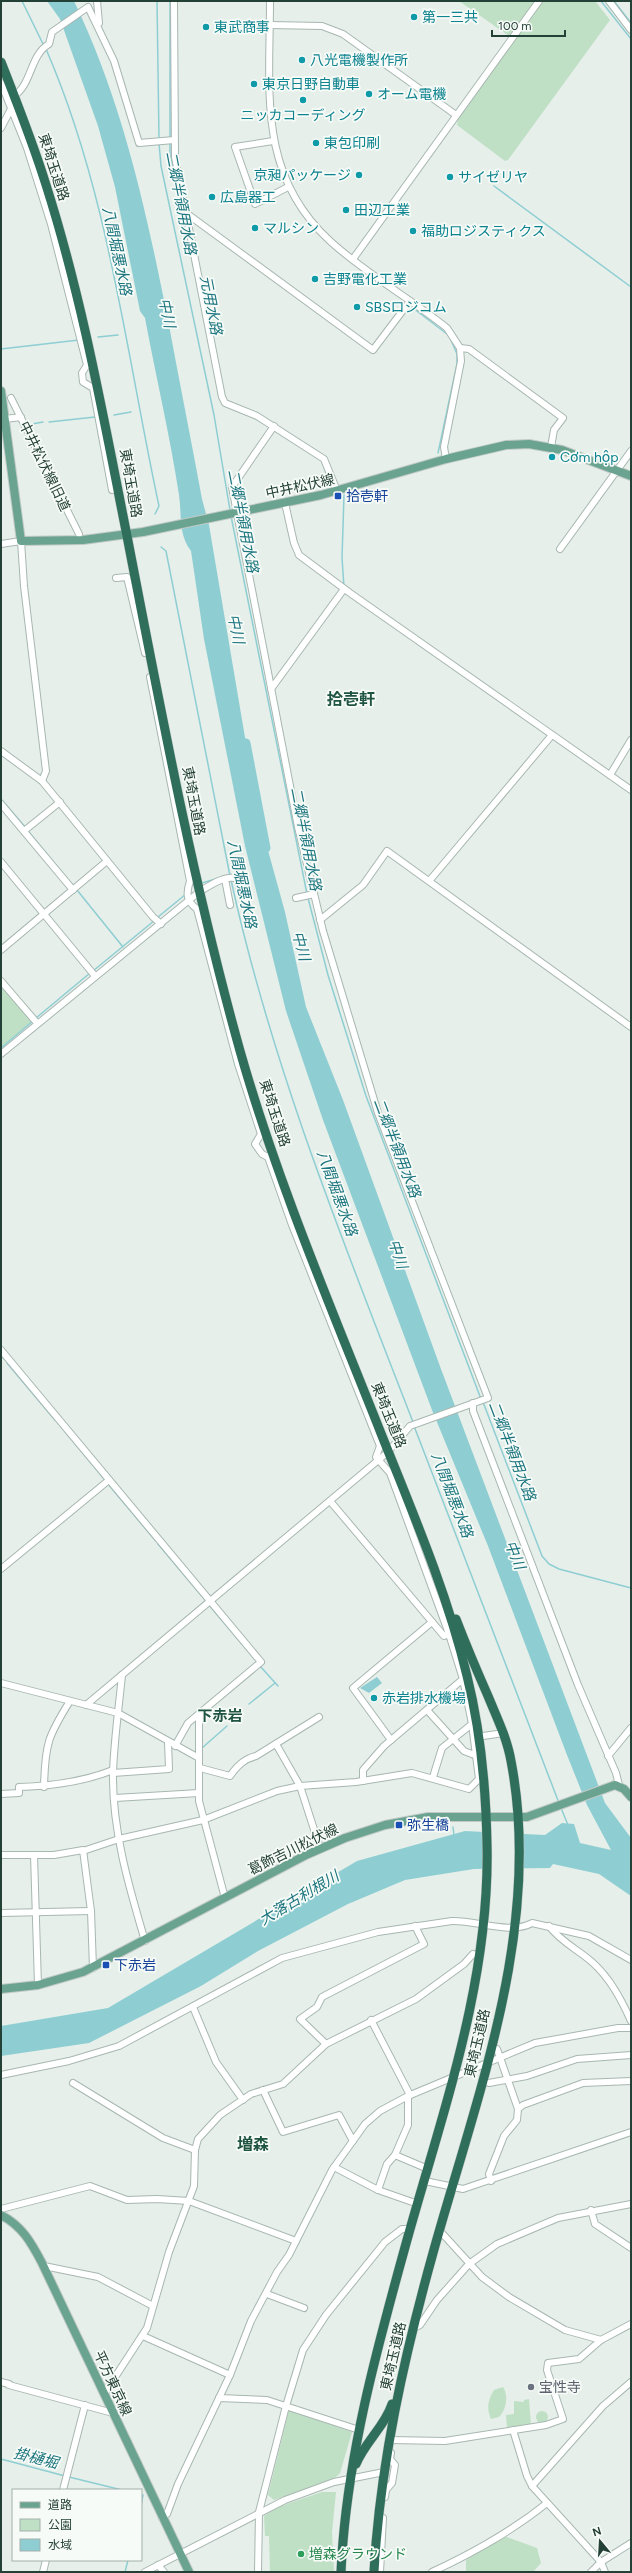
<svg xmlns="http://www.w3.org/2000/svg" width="632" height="2573" font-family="Figtree,'Noto Sans JP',sans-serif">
<rect width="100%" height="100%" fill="#e6efea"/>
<g fill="#bfe0c5">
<path d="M459 1H535L509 36Z"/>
<path d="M542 1H595L610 20 508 160 505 161 457 125 458 119Z"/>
<path d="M1 984 32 1022 1 1048Z"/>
<path d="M503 2387C509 2396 506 2410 499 2417L491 2419C486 2408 488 2400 494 2390Z"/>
<path d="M529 2399 531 2425 507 2427 506 2415 514 2414V2401L524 2402V2400Z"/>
<path d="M289 2410 352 2432 340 2473 334 2479 274 2500 268 2495Z"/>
<circle cx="542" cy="2417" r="6"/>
<path d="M322 2492H336L332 2532 334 2572H270L269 2536H265L264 2516 278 2507Z"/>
<path d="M504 2536 537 2548 541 2563 533 2572H466V2560Z"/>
</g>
<g fill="#8eced3">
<path d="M47 1H74C123 103 146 210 168 320 179 380 191 439 202 499L209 525 258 814 285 912 306 1007 343 1100 441 1369 605 1803 631 1838V1896L599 1874 553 1864 550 1868 474 1869 405 1880 348 1904 258 1951 201 1986 89 2043 1 2056V2026L108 2008 357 1861 465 1831 545 1835 562 1823 574 1824 580 1843 611 1850 587 1805 567 1755 488 1546 432 1410 323 1120 286 1011 245 846 204 639 191 551C178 534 182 515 179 495 170 436 156 377 145 318L140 311 115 187 98 126 60 19Z"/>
<path d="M377 1677 382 1683 369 1693 360 1688Z"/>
</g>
<path fill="#e6efea" d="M483 1830 522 1832V1871H483Z"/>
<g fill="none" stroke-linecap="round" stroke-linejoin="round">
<g stroke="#8eced3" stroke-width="1.5">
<path d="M22 1 44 46"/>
<path d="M157 1 159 139"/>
<path d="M601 1 631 39"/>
<path d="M614 1 631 23"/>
<path d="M46 49C109 194 126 353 159 506L155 514"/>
<path d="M170 139V1"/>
<path d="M159 143 161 166 214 415 230 510"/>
<path d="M170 143V155L194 269"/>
<path d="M494 186 631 287"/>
<path d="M409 305 447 334"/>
<path d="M98 337 118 335"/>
<path d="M1 349 79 340"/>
<path d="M114 415 131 412"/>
<path d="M254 418 265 424"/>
<path d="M49 422 95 417"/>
<path d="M32 424 43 422"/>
<path d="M438 453 457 364V354L451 340"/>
<path d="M322 461 329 482"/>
<path d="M344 495 342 558 344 587"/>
<path d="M231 516 307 894"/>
<path d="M161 547 166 551 230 876"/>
<path d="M1 799 26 828"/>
<path d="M28 831 74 887"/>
<path d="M231 880C272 1067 344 1244 413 1422"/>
<path d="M202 883 219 878"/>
<path d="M77 890 123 947"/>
<path d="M308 898 328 975 366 1096 481 1399"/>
<path d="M158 917 186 894"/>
<path d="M93 971 155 920"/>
<path d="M36 1018 90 973"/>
<path d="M1 1048 33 1021"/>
<path d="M1 1355 4 1359"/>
<path d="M7 1363 55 1420"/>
<path d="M483 1402 542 1556 549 1564 559 1569 631 1588"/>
<path d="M58 1423 105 1480"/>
<path d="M414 1426 559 1803"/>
<path d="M108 1484 155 1540"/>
<path d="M158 1544 206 1601"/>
<path d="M209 1605 258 1663"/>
<path d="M260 1666 278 1686"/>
<path d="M249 1704 275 1683"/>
<path d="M202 1748 227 1726"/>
<path d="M561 1808 568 1825"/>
<path d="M453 1827 454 1835"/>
<path d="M1 2459 65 2476"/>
<path d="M69 2477 122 2490"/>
<path d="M141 2495H143L141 2506"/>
<path d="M125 2572 128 2560"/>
</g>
<path stroke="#8eced3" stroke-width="9" d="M246 743 266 848"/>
<defs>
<g id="minor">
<path d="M97 1 99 23"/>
<path d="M174 1 175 157 222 397 225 403 257 416 324 459 337 491"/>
<path d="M270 1C270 91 257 174 330 241 366 274 410 298 447 328L460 348 461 361 444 447 446 459"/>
<path d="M609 1 631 30"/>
<path d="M270 25 322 26 343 34 456 115"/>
<path d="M1 83 27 148 51 224 87 365 82 373 83 382 93 388 112 490"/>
<path d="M14 96C32 84 30 55 49 44L52 32 88 7 114 61 139 143 174 140"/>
<path d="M1 128 12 107"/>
<path d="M273 141 235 147 255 204 288 187"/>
<path d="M186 213 373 350 410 301"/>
<path d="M353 259 539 1"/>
<path d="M460 348 469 349 563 418 554 430 551 447"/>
<path d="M11 398 79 534"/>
<path d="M5 419 21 417"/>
<path d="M285 503 294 543 299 555 350 593 631 790"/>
<path d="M1 544 21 541 24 586 46 771 42 781"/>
<path d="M560 549 631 451"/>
<path d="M116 578 127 577 145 653"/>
<path d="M271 689 344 589"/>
<path d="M1 751 42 781 153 917 161 924"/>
<path d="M610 775 631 740"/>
<path d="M1 804 73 890"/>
<path d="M24 831 60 802"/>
<path d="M1 862 95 976"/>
<path d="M225 879 230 905"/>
<path d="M430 880 552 735"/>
<path d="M296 898 314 894"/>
<path d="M320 920 363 885 387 851 631 1027"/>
<path d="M1 950 107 861"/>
<path d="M1 981 37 1023"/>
<path d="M1 1054 199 892C209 886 226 874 237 879L243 900 247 902"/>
<path d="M1 1350 261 1662 188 1723 175 1746"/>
<path d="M473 1403V1411L578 1685 616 1773 619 1785"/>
<path d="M330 1501 444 1636 449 1634"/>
<path d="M1 1569 109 1480"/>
<path d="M122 1675C119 1707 114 1740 113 1773 112 1830 129 1887 145 1941"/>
<path d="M1 1683 118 1713 199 1758"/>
<path d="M86 1705 388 1452 410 1426 488 1398 378 1113 323 931 298 827 232 487 274 426"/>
<path d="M427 1710 464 1751 477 1756"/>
<path d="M199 1714V1801L225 1898"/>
<path d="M476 1737 504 1733"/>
<path d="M391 1740 353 1688 432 1622"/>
<path d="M276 1744 300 1786 320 1848"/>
<path d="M608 1756 631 1728"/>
<path d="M200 1768 230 1776C237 1766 244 1759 256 1756L319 1717"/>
<path d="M113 1773 169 1769 168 1742"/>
<path d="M433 1777 442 1748 472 1724"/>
<path d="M363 1781V1770L384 1746 463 1679"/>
<path d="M44 1787C45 1744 48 1736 70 1701"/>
<path d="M1 1794 19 1793V1787C52 1786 83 1782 113 1770"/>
<path d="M115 1798 199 1793"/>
<path d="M83 1851 119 1839 203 1820 277 1791 300 1786 356 1782 412 1773 469 1789 479 1779 472 1724 463 1679 449 1634 390 1473 376 1457 380 1446 292 1225 268 1157 262 1154 255 1144 261 1134 238 1064 197 909C186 901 186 893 190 881L150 677"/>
<path d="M1 1855H54L83 1850 91 1911 93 1968"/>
<path d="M34 1855 38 1985"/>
<path d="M1 1913 91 1911"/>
<path d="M549 1926C561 1942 577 1949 592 1962 610 1978 621 1999 631 2021"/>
<path d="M193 2007 216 2062 243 2100"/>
<path d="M371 2020 410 2095"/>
<path d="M326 2044 300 2019 317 2007 322 1997 424 1944 415 1926"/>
<path d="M497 2049 518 2109"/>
<path d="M1 2075 69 2061 119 2046 282 1958 378 1932 452 1921C475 1920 511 1935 532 1923L589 1936 631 1960"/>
<path d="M73 2083 163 2138 195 2150"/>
<path d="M489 2083 527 2076 577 2059 631 2055"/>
<path d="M263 2090 283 2132 339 2115 353 2141"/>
<path d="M395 2155 428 2169"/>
<path d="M334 2167 378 2190 418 2204"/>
<path d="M425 2181 463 2189 631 2132"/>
<path d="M491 2181 489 2174 504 2136 517 2120 518 2109 523 2105 583 2083 631 2081"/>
<path d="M378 2190 387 2164 395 2155 408 2125V2096"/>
<path d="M1 2209 90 2186 127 2200 157 2199 189 2201 296 2241"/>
<path d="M591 2210 595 2224 631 2248"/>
<path d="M440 2231 482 2277 509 2297 565 2330 601 2340"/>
<path d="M44 2266 98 2277 153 2306"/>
<path d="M267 2294 304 2308"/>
<path d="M414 2328 420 2325 437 2300 469 2264 497 2244 558 2218 631 2204"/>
<path d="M143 2336 230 2375"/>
<path d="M1 2382 9 2384"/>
<path d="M9 2385 113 2413"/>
<path d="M104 2394 147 2328 169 2252 194 2186 195 2150 198 2139 220 2115 251 2094 283 2084 326 2044 416 1999 464 1964 473 1954"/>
<path d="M219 2398 267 2400 356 2429"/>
<path d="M513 2430 527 2476 532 2486 601 2562 605 2572"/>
<path d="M390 2440 445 2441 546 2425 563 2419 547 2370 548 2363 579 2359 601 2340 631 2324"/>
<path d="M532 2486 603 2406 631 2382"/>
<path d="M63 2490 85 2405"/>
<path d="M385 2497 386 2490 392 2483 395 2465 390 2459 391 2453"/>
<path d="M162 2518 167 2514 178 2484 230 2375 251 2321 277 2272 289 2255 332 2170 365 2124 380 2111 408 2096 535 2043 618 2028H631"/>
<path d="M158 2565 164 2572"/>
<path d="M43 2572 46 2560"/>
<path d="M145 2572 285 2500 334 2482 384 2472"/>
<path d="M258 2572 259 2512 286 2406 303 2350 326 2315 385 2242 402 2229H410"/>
<path d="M380 2572 383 2518"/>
<path d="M432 2572C473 2553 511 2532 547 2503"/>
<path d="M591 2572 601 2562 631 2543"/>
</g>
<g id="major">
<path d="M1 391 21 541 83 540 143 532 321 495 446 459 506 445 529 444 562 450 631 476"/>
<path d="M1 1989 38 1985 83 1972 306 1855 345 1838 385 1825 428 1817H527L615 1785 624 1789 631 1797"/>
<path d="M1 2215C22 2226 31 2242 42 2263L189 2572"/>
</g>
<g id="highway">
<path d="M1 62C17 103 33 143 46 185 83 301 104 421 128 541 161 712 193 883 240 1051 277 1181 330 1305 380 1431 412 1511 447 1592 467 1676 481 1732 486 1788 487 1845 490 1981 443 2111 407 2240 377 2348 346 2459 341 2572"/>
<path d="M356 2464C365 2442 385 2426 392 2404"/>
<path d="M374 2572C380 2464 404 2357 433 2253 477 2095 543 1927 511 1761 507 1738 497 1718 488 1696 477 1671 466 1645 456 1619"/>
</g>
</defs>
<use href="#minor" stroke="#a8b7b1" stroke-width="8"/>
<use href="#major" stroke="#c2cac7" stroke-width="10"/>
<use href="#highway" stroke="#c2cac7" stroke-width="10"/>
<use href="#minor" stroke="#fff" stroke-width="6"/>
<use href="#major" stroke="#6aa491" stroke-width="8"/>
<use href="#highway" stroke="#306e5c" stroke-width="9"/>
</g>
<g fill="#0f9aa8" stroke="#f7fbf8" stroke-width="1.5">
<circle cx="414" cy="17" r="4"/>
<circle cx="206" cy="27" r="4"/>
<circle cx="302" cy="60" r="4"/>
<circle cx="254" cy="84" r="4"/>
<circle cx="369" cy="94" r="4"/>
<circle cx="303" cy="100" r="4"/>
<circle cx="316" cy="143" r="4"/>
<circle cx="359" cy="175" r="4"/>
<circle cx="450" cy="177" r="4"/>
<circle cx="212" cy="197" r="4"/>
<circle cx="346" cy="210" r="4"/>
<circle cx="255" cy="228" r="4"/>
<circle cx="413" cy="231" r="4"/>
<circle cx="315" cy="279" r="4"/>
<circle cx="357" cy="307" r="4"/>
<circle cx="552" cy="457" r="4"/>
<circle cx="374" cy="1698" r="4"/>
</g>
<g fill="#1a4fb4" stroke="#f7fbf8" stroke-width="1.5">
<rect x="334" y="492" width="8" height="8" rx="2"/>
<rect x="395" y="1821" width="8" height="8" rx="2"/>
<rect x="102" y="1961" width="8" height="8" rx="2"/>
</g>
<circle fill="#6b7280" stroke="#f7fbf8" stroke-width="1.5" cx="531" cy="2387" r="4"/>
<circle fill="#2e9e5b" stroke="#f7fbf8" stroke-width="1.5" cx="301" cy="2554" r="4"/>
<g text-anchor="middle" stroke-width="3.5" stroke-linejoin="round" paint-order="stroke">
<g font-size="14" fill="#0d838f" stroke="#f7fbf8" text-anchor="start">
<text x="422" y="22">第一三共</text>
<text x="214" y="32">東武商事</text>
<text x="310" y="65">八光電機製作所</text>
<text x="262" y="89">東京日野自動車</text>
<text x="377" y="99">オーム電機</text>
<text x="303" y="120" text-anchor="middle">ニッカコーディング</text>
<text x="324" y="148">東包印刷</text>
<text x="351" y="180" text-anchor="end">京昶パッケージ</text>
<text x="458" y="182">サイゼリヤ</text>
<text x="220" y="202">広島器工</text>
<text x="354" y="215">田辺工業</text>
<text x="263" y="233">マルシン</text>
<text x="421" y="236">福助ロジスティクス</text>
<text x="323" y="284">吉野電化工業</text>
<text x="365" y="312">SBSロジコム</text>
<text x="560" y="462">Cơm hộp</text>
<text x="382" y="1703">赤岩排水機場</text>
</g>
<g font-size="14" fill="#244137" stroke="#f7fbf8">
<text transform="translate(54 167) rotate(72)" y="5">東埼玉道路</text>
<text transform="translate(45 466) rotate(64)" y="5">中井松伏線旧道</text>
<text transform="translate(131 483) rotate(80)" y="5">東埼玉道路</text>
<text transform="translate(300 486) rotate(-12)" y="5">中井松伏線</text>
<text transform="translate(194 801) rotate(79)" y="5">東埼玉道路</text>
<text transform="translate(275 1113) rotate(72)" y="5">東埼玉道路</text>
<text transform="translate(389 1415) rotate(68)" y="5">東埼玉道路</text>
<text transform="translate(293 1849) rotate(-26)" y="5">葛飾吉川松伏線</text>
<text transform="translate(477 2043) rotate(-77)" y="5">東埼玉道路</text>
<text transform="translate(393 2356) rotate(-77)" y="5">東埼玉道路</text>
<text transform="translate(113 2383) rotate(65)" y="5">平方東京線</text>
</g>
<g font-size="14" fill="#164399" stroke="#f7fbf8" text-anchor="start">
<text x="346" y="501">拾壱軒</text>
<text x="407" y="1830">弥生橋</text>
<text x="114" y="1970">下赤岩</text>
</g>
<g font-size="14" fill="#5b616d" stroke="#f7fbf8" text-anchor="start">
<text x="539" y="2392">宝性寺</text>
</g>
<g font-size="14" fill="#27864d" stroke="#f7fbf8" text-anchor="start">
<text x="309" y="2559">増森グラウンド</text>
</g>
<g font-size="15" font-style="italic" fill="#1d767f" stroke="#f7fbf8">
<text transform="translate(181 203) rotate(79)" y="5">二郷半領用水路</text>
<text transform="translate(117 251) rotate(78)" y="5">八間堀悪水路</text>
<text transform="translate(211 305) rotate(79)" y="5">元用水路</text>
<text transform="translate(167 313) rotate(78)" y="5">中川</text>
<text transform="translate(243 521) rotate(79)" y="5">二郷半領用水路</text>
<text transform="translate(236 629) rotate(78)" y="5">中川</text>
<text transform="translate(306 839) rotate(79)" y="5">二郷半領用水路</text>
<text transform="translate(242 884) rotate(78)" y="5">八間堀悪水路</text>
<text transform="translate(301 946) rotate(75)" y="5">中川</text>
<text transform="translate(397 1148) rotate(69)" y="5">二郷半領用水路</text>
<text transform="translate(337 1193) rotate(70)" y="5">八間堀悪水路</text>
<text transform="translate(398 1254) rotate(72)" y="5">中川</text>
<text transform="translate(512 1451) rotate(69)" y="5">二郷半領用水路</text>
<text transform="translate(452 1495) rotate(69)" y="5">八間堀悪水路</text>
<text transform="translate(515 1555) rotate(68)" y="5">中川</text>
<text transform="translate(299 1898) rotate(-31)" y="5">大落古利根川</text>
<text transform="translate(36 2458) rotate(14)" y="5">掛樋堀</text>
</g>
<g font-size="15" font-weight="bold" fill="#1f5443" stroke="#f7fbf8">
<text x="220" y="1721">下赤岩</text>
</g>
<g font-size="16" font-weight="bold" fill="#1f5443" stroke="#f7fbf8">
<text x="351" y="705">拾壱軒</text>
<text x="253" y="2150">増森</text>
</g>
</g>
<rect width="632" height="2573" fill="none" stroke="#244137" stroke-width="4"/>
<rect x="12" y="2489" width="130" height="72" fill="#f7fbf8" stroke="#a3b1ab"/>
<rect x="20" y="2502" width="20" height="6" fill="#6aa491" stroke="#a3b1ab"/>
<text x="48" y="2509" font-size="12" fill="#244137">道路</text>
<rect x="20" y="2519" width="20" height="12" fill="#bfe0c5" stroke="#a3b1ab"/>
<text x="48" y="2529" font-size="12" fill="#244137">公園</text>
<rect x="20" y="2539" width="20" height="12" fill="#8eced3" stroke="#a3b1ab"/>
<text x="48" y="2549" font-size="12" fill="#244137">水域</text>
<g transform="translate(600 2541) rotate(342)" stroke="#f7fbf8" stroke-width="3" paint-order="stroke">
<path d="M0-3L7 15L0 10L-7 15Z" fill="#244137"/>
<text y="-6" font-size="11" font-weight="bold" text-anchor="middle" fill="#244137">N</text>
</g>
<path d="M492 30v6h73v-6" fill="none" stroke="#244137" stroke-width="2"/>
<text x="498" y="30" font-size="12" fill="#244137" stroke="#f7fbf8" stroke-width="3" paint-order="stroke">100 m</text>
</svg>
